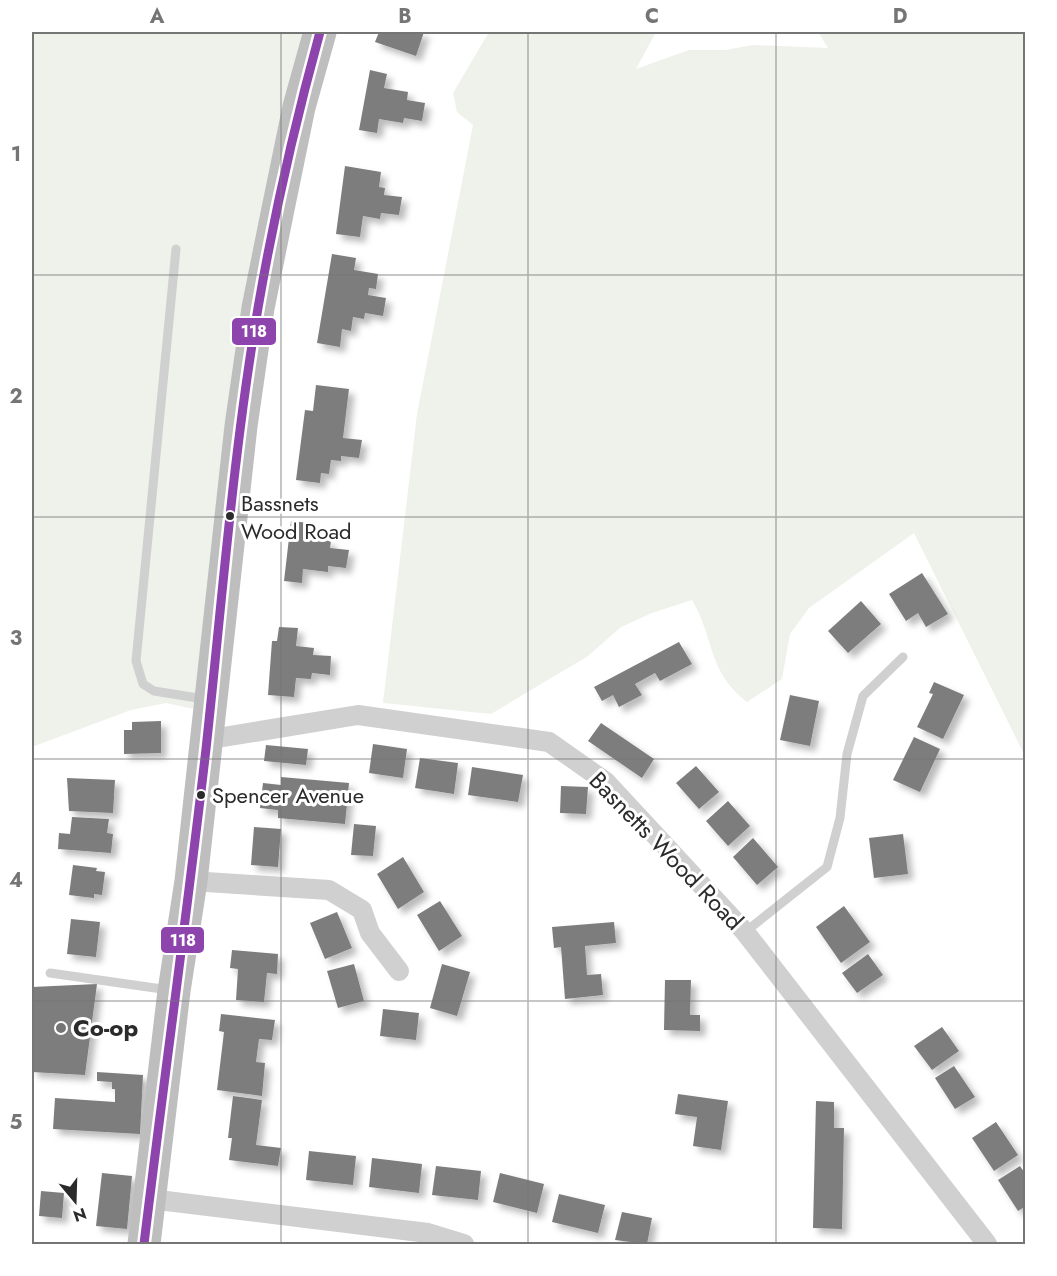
<svg xmlns="http://www.w3.org/2000/svg" width="1057" height="1276" font-family="Jost,sans-serif">
<defs>
<filter id="shadow"><feDropShadow dx="5.5" dy="5.5" stdDeviation="3" flood-color="#0004"/></filter>
</defs>
<rect width="100%" height="100%" fill="#fff"/>
<g fill="#eff2eb">
<path d="M32 32H306L194 709 166 703 131 710 32 747Z"/>
<path d="M489 32H656L636 69 689 50H725L753 45 828 48 818 32H1025V756L914 533 809 608 790 634 782 679 747 702C707 671 715 639 692 600L652 613 621 627 588 656 491 714 383 703 417 414 473 125 457 112 453 93Z"/>
</g>
<g fill="#7d7d7d" filter="url(#shadow)">
<path d="M379 32H424L416 56 375 42Z"/>
<path d="M370 70 387 74 384 88 408 92 407 100 425 103 422 121 404 118 403 123 379 119 377 133 359 130Z"/>
<path d="M345 166 381 172 379 187 385 188 384 195 402 197 399 215 381 213 380 219 363 216 360 237 336 234Z"/>
<path d="M332 254 356 258 354 270 378 274 376 289 369 288 368 295 386 298 383 316 365 313 364 319 353 317 351 331 342 329 340 347 317 343Z"/>
<path d="M316 385 349 389 343 438 362 440 359 458 341 456V461L331 460 329 474 321 473 320 483 296 480 305 410 313 411Z"/>
<path d="M291 521 309 523 307 538 331 541 330 548 349 550 346 568 328 566V572L303 569 302 583 284 581Z"/>
<path d="M922 573 948 614 926 627 918 613 906 621 889 594Z"/>
<path d="M861 601 881 624 848 653 828 631Z"/>
<path d="M279 627 298 628 296 646 314 648 313 655 331 656 330 675 312 673 311 679 296 678 294 697 268 695 272 641H277Z"/>
<path d="M679 642 692 664 660 681 655 673 635 684 642 695 619 707 613 695 602 701 594 687Z"/>
<path d="M934 682 964 695 943 739 917 727 933 694 929 693Z"/>
<path d="M790 695 819 701 810 746 780 740Z"/>
<path d="M161 721V753L124 754V730H132V722Z"/>
<path d="M601 723 654 759 642 778 588 741Z"/>
<path d="M914 737 940 749 920 792 893 780Z"/>
<path d="M373 744 407 749 403 778 369 773Z"/>
<path d="M266 745 308 749 306 765 264 761Z"/>
<path d="M420 758 458 763 454 794 415 788Z"/>
<path d="M696 766 719 792 699 809 676 783Z"/>
<path d="M472 767 523 775 518 802 468 795Z"/>
<path d="M281 777 349 783 345 824 278 818V810L260 808 263 783 281 785Z"/>
<path d="M67 778 115 780 113 813 69 811Z"/>
<path d="M561 786 588 787 586 814 560 813Z"/>
<path d="M728 801 750 826 728 846 706 821Z"/>
<path d="M72 817 109 819 107 833 113 834 111 853 58 849 59 833 70 834Z"/>
<path d="M354 824 376 826 373 856 351 855Z"/>
<path d="M254 827 281 829 278 867 251 865Z"/>
<path d="M903 834 908 874 874 878 869 838Z"/>
<path d="M753 838 778 867 757 885 733 857Z"/>
<path d="M403 857 424 892 398 909 377 874Z"/>
<path d="M73 865 97 868 96 871 105 872 102 895 94 894V898L69 895Z"/>
<path d="M440 901 462 936 439 951 417 915Z"/>
<path d="M844 906 870 942 841 963 816 927Z"/>
<path d="M337 912 352 948 325 959 310 923Z"/>
<path d="M71 919 100 922 96 957 67 954Z"/>
<path d="M614 922 616 943 585 946 587 975 601 974 603 995 565 999 561 947 554 948 552 927Z"/>
<path d="M232 950 278 954 277 974 267 973 264 1002 236 1000 238 969 230 968Z"/>
<path d="M868 954 883 975 857 993 842 973Z"/>
<path d="M354 964 364 1001 338 1008 327 971Z"/>
<path d="M442 964 470 972 457 1016 430 1008Z"/>
<path d="M665 980H691L690 1015H700V1031L664 1030Z"/>
<path d="M97 984 85 1075 32 1072V987Z"/>
<path d="M383 1009 419 1013 416 1040 380 1036Z"/>
<path d="M221 1014 275 1020 272 1040 259 1039 256 1062 265 1063 262 1096 217 1090 224 1032 219 1031Z"/>
<path d="M942 1027 959 1051 932 1070 914 1046Z"/>
<path d="M954 1066 975 1097 955 1109 935 1078Z"/>
<path d="M97 1072 143 1075 140 1134 53 1129 55 1098 115 1102V1089H112V1082L97 1081Z"/>
<path d="M678 1094 728 1101 721 1150 693 1146 697 1117 675 1114Z"/>
<path d="M233 1096 262 1100 256 1145 281 1148 278 1166 229 1160 232 1138H228Z"/>
<path d="M816 1101 834 1102V1128H844L842 1229 813 1228Z"/>
<path d="M996 1122 1018 1155 994 1171 972 1138Z"/>
<path d="M309 1151 356 1156 353 1185 306 1180Z"/>
<path d="M372 1158 422 1164 419 1193 369 1187Z"/>
<path d="M436 1166 481 1171 478 1200 432 1195Z"/>
<path d="M1020 1166 1026 1175V1206L1018 1211 998 1180Z"/>
<path d="M102 1173 132 1176 127 1229 96 1226Z"/>
<path d="M500 1173 544 1184 537 1213 493 1202Z"/>
<path d="M41 1191 64 1193 62 1218 39 1216Z"/>
<path d="M559 1194 605 1205 598 1233 552 1222Z"/>
<path d="M622 1212 652 1218 647 1244 615 1240Z"/>
</g>
<g fill="none" stroke-linecap="round" stroke-linejoin="round">
<g stroke="#d0d0d0" stroke-width="9">
<path d="M176 249 136 661 143 684 154 691 204 699"/>
<path d="M745 932 827 867 840 818 847 754 863 696 903 657"/>
<path d="M50 973 169 990"/>
</g>
<g stroke="#d0d0d0" stroke-width="20">
<path d="M205 740 358 715 549 742 606 782 745 932 987 1244"/>
<path d="M191 881 329 890 362 910 370 933 399 971"/>
<path d="M150 1199 428 1233 464 1244"/>
</g>
<path stroke="#bebebe" stroke-width="33" d="M144 1244 174 991 191 881 241 426 258 308 278 209 299 107 320 32"/>
<defs>
<path id="bus-1" d="M144 1244C164 1079 187 914 206 749 222 602 233 454 258 308 274 215 295 123 320 32"/>
</defs>
<use href="#bus-1" stroke="#fff" stroke-width="14"/>
<use href="#bus-1" stroke="#8e44ad" stroke-width="9"/>
</g>
<path fill="none" stroke="#757575" stroke-width="1.5" stroke-opacity="0.55" d="M281 32V1244M528 32V1244M776 32V1244M32 275H1026M32 517H1026M32 759H1026M32 1001H1026"/>
<g fill="#2b2b2b" stroke="#fff" stroke-width="2">
<circle cx="230" cy="516" r="5"/>
<circle cx="201" cy="795" r="5"/>
</g>
<circle fill="#757575" stroke="#fff" stroke-width="2" cx="61" cy="1028" r="6"/>
<g text-anchor="middle" stroke-width="6" stroke-linejoin="round" paint-order="stroke">
<g font-size="22" fill="#2b2b2b" stroke="#fff" text-anchor="start">
<text x="241" y="511">Bassnets<tspan x="241" dy="28">Wood Road</tspan></text>
<text x="212" y="803">Spencer Avenue</text>
</g>
<g font-size="24" fill="#2b2b2b" stroke="#fff">
<text transform="translate(666 851) rotate(46)" y="8">Basnetts Wood Road</text>
</g>
<g font-size="24" font-weight="bold" fill="#2b2b2b" stroke="#fff" text-anchor="start">
<text x="73" y="1036">Co-op</text>
</g>
</g>
<g stroke="#fff" stroke-width="2">
<rect x="231" y="317" width="46" height="29" rx="6" fill="#8e44ad"/>
<rect x="160" y="926" width="45" height="28" rx="6" fill="#8e44ad"/>
</g>
<g font-size="16" text-anchor="middle" font-weight="bold" fill="#fff">
<text x="254" y="337">118</text>
<text x="183" y="946">118</text>
</g>
<rect width="1057" height="1276" fill="none" stroke="#ffffff" stroke-width="66"/>
<g transform="translate(75 1201) rotate(161)" stroke="#ffffff" stroke-width="4.5" paint-order="stroke">
<path d="M0-4.5L10 22L0 15L-10 22Z" fill="#2b2b2b"/>
<text y="-9" font-size="16" font-weight="bold" text-anchor="middle" fill="#2b2b2b">N</text>
</g>
<rect x="33" y="33" width="991" height="1210" fill="none" stroke="#757575" stroke-width="2"/>
<g font-size="20" text-anchor="middle" font-weight="bold" fill="#757575">
<text x="157" y="23">A</text>
<text x="405" y="23">B</text>
<text x="652" y="23">C</text>
<text x="900" y="23">D</text>
<text x="16" y="161">1</text>
<text x="16" y="403">2</text>
<text x="16" y="645">3</text>
<text x="16" y="887">4</text>
<text x="16" y="1129">5</text>
</g>
</svg>
